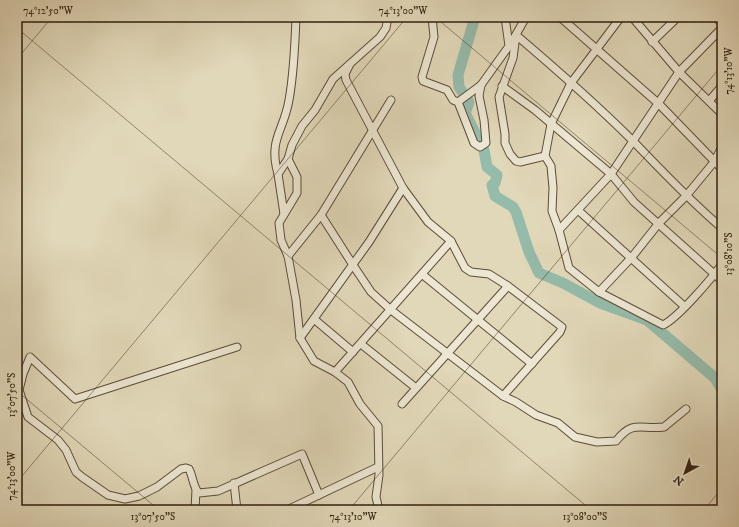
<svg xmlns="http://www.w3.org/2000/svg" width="739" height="527" font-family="'IM FELL DW Pica',serif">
<rect width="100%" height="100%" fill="#e1d8b9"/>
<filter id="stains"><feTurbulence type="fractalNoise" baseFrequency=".005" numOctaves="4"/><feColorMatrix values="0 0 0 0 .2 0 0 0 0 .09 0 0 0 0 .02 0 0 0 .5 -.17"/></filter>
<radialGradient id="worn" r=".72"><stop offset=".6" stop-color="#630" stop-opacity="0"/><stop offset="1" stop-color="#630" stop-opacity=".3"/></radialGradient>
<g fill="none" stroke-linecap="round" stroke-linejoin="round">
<path stroke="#95bbaa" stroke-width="11" d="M475 17 458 75 459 87 469 102 465 113 484 150 487 167 497 175 495 183 492 185 495 196 513 207 516 212 529 252 539 273 563 283 600 303 647 320 715 378 722 390"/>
<defs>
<g id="minor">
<path d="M432 17 434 37 422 77 423 81 447 90 453 100 458 102 474 143 480 147 486 143 484 120 479 96 481 85 509 46 505 17"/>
<path d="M560 17 659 104 722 169"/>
<path d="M621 17 571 83 551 124 545 156 551 166 553 188 552 211 559 230 569 268 599 292 663 325C678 318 712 278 722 264"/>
<path d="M632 17 679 72 722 114"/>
<path d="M715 17 722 23"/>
<path d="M514 38 526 17"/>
<path d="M652 42 678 17"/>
<path d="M350 64 345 74 346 80 403 188 428 222 451 241 465 268 471 272 489 274 508 286 562 327 560 332 503 396"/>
<path d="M502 86 535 110 611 174 634 202 722 281"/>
<path d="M709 101 722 86"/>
<path d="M458 102 481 85"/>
<path d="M545 156 520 162 516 161 510 154 505 143V134L499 97 513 58 516 35C556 69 596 104 633 141 662 171 690 201 722 228"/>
<path d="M278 174C268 139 284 131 289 100 294 73 295 45 296 17"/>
<path d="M579 211 684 306"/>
<path d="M284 214 278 174 288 159"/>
<path d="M321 215 353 265 371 292 391 310 503 396 516 402 536 415 558 423 575 437 597 442 616 441C634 419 640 430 664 427L686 409"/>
<path d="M559 230 611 174 679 72 722 28"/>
<path d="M288 256 321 215 391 100"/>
<path d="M423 275 532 364"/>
<path d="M599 292 632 257 659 223 686 196 714 162 722 147"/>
<path d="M314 319 353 352"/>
<path d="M300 338 369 242 403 188"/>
<path d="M361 344 416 388"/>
<path d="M237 347 75 399 30 357 23 374 19 390 28 417 58 440 66 450 76 472 82 477 108 495 125 499 139 496 157 487 181 469 186 468 189 469C193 476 193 488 199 493L218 491 302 454 319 495"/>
<path d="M335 372 451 241"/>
<path d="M402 404 508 286"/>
<path d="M234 483 237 510"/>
<path d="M195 510 196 490"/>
<path d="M287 510 378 467"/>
<path d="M379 510 376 497 379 475 378 426 360 404 348 382 335 372 314 361 300 338 296 300 288 256 281 240 279 223 297 193V177L288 159 292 145 302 126 315 110 333 79 380 37 386 28 388 17"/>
</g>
</defs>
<use href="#minor" stroke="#5c4c37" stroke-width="9"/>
<use href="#minor" stroke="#ece6d2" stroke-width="7"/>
</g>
<path fill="none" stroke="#2f1e0c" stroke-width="1" stroke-opacity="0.45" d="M435 17 722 258M17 28 591 510M17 59 52 17M17 391 159 510M17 482 407 17M349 510 722 65M704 510 722 488"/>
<rect width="739" height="527" fill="none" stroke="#e1d8b9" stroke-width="44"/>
<g transform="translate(685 473) rotate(220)" stroke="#ece6d2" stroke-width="3" paint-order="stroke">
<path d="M0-3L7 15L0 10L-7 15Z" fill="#2f1e0c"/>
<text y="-6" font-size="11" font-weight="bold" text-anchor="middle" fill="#2f1e0c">N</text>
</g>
<rect x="22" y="22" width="695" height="483" fill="none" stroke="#2f1e0c" stroke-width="1.5"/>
<g font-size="10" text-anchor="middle" fill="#2f1e0c">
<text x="48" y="14">74°12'50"W</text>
<text x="403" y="14">74°13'00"W</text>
<text transform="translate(728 71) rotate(-90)" y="4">74°13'10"W</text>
<text transform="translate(728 254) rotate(-90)" y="4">13°08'10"S</text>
<text transform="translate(11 395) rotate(-90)" y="4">13°07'50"S</text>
<text transform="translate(11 476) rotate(-90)" y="4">74°13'00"W</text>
<text x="153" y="520">13°07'50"S</text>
<text x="353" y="520">74°13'10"W</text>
<text x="585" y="520">13°08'00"S</text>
</g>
<rect width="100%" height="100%" filter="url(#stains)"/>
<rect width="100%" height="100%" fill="url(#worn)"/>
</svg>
